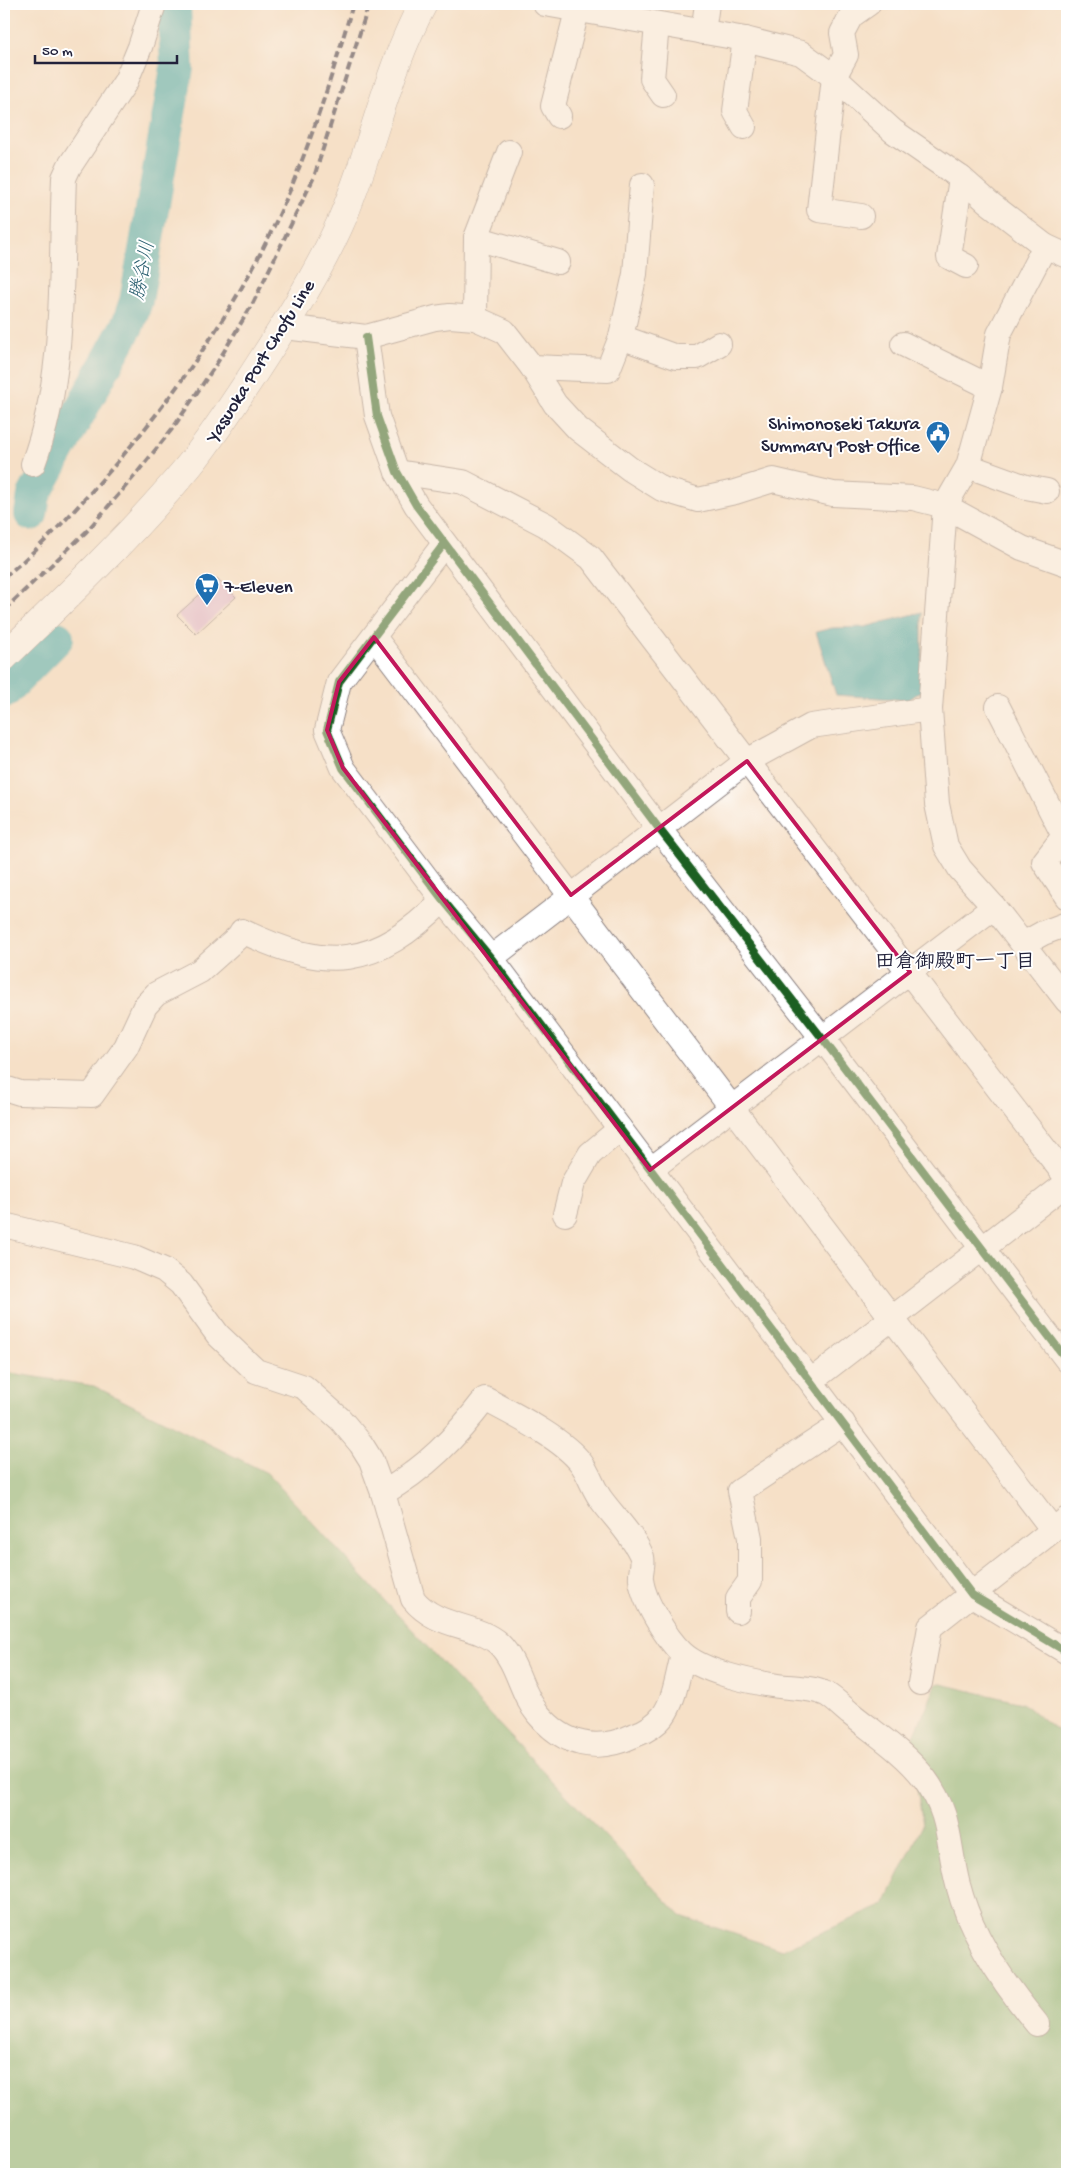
<svg xmlns="http://www.w3.org/2000/svg" width="1071" height="2178" font-family="'Gochi Hand','Klee One',sans-serif">
<rect width="100%" height="100%" fill="#fff"/>
<filter id="ink" filterUnits="userSpaceOnUse"><feTurbulence type="fractalNoise" baseFrequency=".02" numOctaves="2"/><feDisplacementMap in="SourceGraphic" scale="10" xChannelSelector="R" yChannelSelector="G"/><feConvolveMatrix kernelMatrix="1 2 1 2 8 2 1 2 1" color-interpolation-filters="sRGB"/></filter>
<filter id="wash" filterUnits="userSpaceOnUse"><feTurbulence type="fractalNoise" baseFrequency=".0096" numOctaves="4" result="noise"/><feDisplacementMap in="SourceGraphic" scale="20" xChannelSelector="R" yChannelSelector="G"/><feGaussianBlur stdDeviation="1.12" result="paint"/><feColorMatrix in="noise" values="0 0 0 0 0 0 0 0 0 0 0 0 0 0 0 0 0 1.4 0 .05"/><feComposite in="paint" operator="in"/></filter>
<g filter="url(#wash)">
<rect width="100%" height="100%" fill="#f6e0c7"/>
<path fill="#79b675" stroke="#4e6c58" d="M4 1372 94 1386 267 1473 490 1715 681 1916 782 1950 884 1905 923 1825 910 1745 937 1683 1022 1703 1067 1738V2174H14L4 2165Z"/>
<path fill="#39abb2" stroke="#2e6676" d="M922 612V690L909 700 836 695 816 632 832 628 865 627Z"/>
<g fill="none" stroke-linecap="round" stroke-linejoin="round">
<g stroke="#39abb2" stroke-width="34">
<path d="M31 514 34 495 128 324 136 301 177 68 174 4"/>
<path d="M4 692 57 638"/>
</g>
</g>
<g id="blocks">
<path fill="#d4a1cd" d="M217 579 236 597 196 634 177 615Z"/>
</g>
</g>
<g filter="url(#ink)">
<use href="#blocks" fill-opacity="0" stroke="#8c8181" stroke-width="1"/>
<g fill="none" stroke-linecap="round" stroke-linejoin="round">
<defs>
<g id="minor">
<path d="M545 4 745 39 801 53 834 77 893 131 961 178 988 202 1045 246 1067 256"/>
<path d="M657 25 652 79 663 95"/>
<path d="M703 32 707 4"/>
<path d="M559 116 553 106 577 11"/>
<path d="M744 127 735 111 745 39"/>
<path d="M961 178 949 257 966 266"/>
<path d="M861 216 819 210 834 77 846 55 842 33 851 16 868 4"/>
<path d="M476 238 558 262"/>
<path d="M1045 246 999 334 990 387 968 466 945 506 930 709 937 804 946 846 960 869 994 907 1067 1001"/>
<path d="M475 318 476 238 509 152"/>
<path d="M285 327 366 337 435 318 450 316 475 318 504 331 532 367 555 404 578 429 630 469 662 489 698 500 735 492 773 480 833 494 913 498 945 506 1022 548 1067 564"/>
<path d="M366 337 377 416 397 472 416 505 660 830 822 1038 1067 1360"/>
<path d="M621 337 676 357H697L719 344"/>
<path d="M903 344 990 387"/>
<path d="M532 367 608 370 621 337 635 274 642 185"/>
<path d="M33 464C67 373 60 273 64 178L69 167 126 81 140 47 154 4"/>
<path d="M968 466 1026 487 1047 491"/>
<path d="M397 472 463 482 546 525 591 558 1067 1178"/>
<path d="M444 544 339 682 327 730 343 768 443 900 491 958 972 1595 1067 1652"/>
<path d="M374 637 1053 1530"/>
<path d="M998 707 1064 836 1044 862 1067 897"/>
<path d="M1023 944 1043 933 1067 924"/>
<path d="M491 958 747 761 811 726 930 709"/>
<path d="M4 1088 20 1093 92 1095 126 1047 145 1006 156 994 200 971 239 936 242 931C328 972 374 969 443 900"/>
<path d="M650 1170 994 907"/>
<path d="M565 1214 573 1183 590 1154 620 1129"/>
<path d="M4 1225 134 1257 164 1270 181 1284 218 1335 256 1371 304 1387 340 1419 361 1444 371 1460 383 1493 413 1599C437 1629 476 1623 499 1644 518 1663 521 1694 538 1714 565 1746 597 1753 635 1735 646 1731 656 1725 663 1716 675 1700 678 1673 683 1655"/>
<path d="M811 1381 1067 1183"/>
<path d="M383 1493C425 1469 456 1437 485 1399 513 1414 562 1438 581 1463 590 1475 593 1490 603 1502 615 1518 635 1538 642 1557 644 1564 640 1572 641 1579 643 1600 666 1638 682 1653 702 1672 751 1682 778 1686 793 1688 812 1687 826 1694 835 1699 843 1708 851 1714 876 1734 905 1753 925 1779 952 1816 947 1843 958 1885 971 1936 1003 1983 1037 2024"/>
<path d="M738 1611V1598L750 1581V1538L740 1491 843 1423"/>
<path d="M920 1683 930 1627 1067 1519"/>
</g>
<path id="major" d="M4 657C68 596 132 534 188 467 211 439 230 409 250 379 282 330 315 279 339 226 372 153 385 74 423 4"/>
</defs>
<use href="#minor" stroke="#8c8181" stroke-width="26"/>
<use href="#major" stroke="#8c8181" stroke-width="29"/>
<use href="#minor" stroke="#fff" stroke-width="24"/>
<use href="#major" stroke="#fff" stroke-width="28"/>
<g stroke="#22223b" stroke-width="4" stroke-dasharray="8 4" stroke-linecap="butt">
<path d="M4 577C42 547 76 509 108 473 166 406 218 334 259 256 301 176 328 90 353 4"/>
<path d="M4 610 86 532 132 479 173 428 217 363 253 303 314 177 369 4"/>
</g>
<defs>
<g id="cycleway">
<path d="M366 337 377 416 397 472 416 505 660 830 822 1038 1067 1360"/>
<path d="M444 544 339 682 327 730 343 768 443 900 491 958 972 1595 1067 1652"/>
</g>
</defs>
<use href="#cycleway" stroke="#fff" stroke-width="11"/>
<use href="#cycleway" stroke="#1b5e20" stroke-width="8"/>
</g>
</g>
<path d="M0 0H1071V2178H0ZM374 637 571 895 747 761 910 972 650 1170 343 768 327 730 339 682Z" fill="#f6e0c7" fill-opacity=".55" fill-rule="evenodd"/>
<path fill="none" stroke="#c2185b" stroke-width="4" stroke-linejoin="round" d="M374 637 571 895 747 761 910 972 650 1170 343 768 327 730 339 682Z"/>
<defs>
<symbol id="civic-pin" viewBox="-11 -11 22 30"><path d="M0 17L-7.5 6A9.5 9.5 0 1 1 7.5 6Z" fill="#1f6fb2" stroke="#fff"/><path d="M-.6-6.5H3V-4.5H.6V-3L4-1V1h2V6H-6V1h2V-1L-.6-3ZM-1.2 2.5V6h2.4V2.5Z" fill="#fff"/></symbol>
<symbol id="supermarket-pin" viewBox="-11 -11 22 30"><path d="M0 17L-7.5 6A9.5 9.5 0 1 1 7.5 6Z" fill="#1f6fb2" stroke="#fff"/><path d="M-6-5.5h2.5l.6 2H6L4.5 2H-2.5L-4.4-4H-6ZM-1.5 3.2a1.3 1.3 0 1 0 .1 0ZM3 3.2a1.3 1.3 0 1 0 .1 0Z" fill="#fff"/></symbol>
</defs>
<g fill-rule="evenodd">
<use href="#civic-pin" x="924" y="419" width="28" height="38"/>
<use href="#supermarket-pin" x="193" y="571" width="28" height="38"/>
</g>
<g text-anchor="middle" stroke-width="4" stroke-linejoin="round" paint-order="stroke">
<g font-size="19" fill="#22223b" stroke="#fff">
<text transform="translate(259 360) rotate(-58)" y="7">Yasuoka Port Chofu Line</text>
</g>
<g font-size="19" fill="#22223b" stroke="#fff" text-anchor="end">
<text x="920" y="429">Shimonoseki Takura<tspan x="920" dy="22">Summary Post Office</tspan></text>
<text x="224" y="592" text-anchor="start">7-Eleven</text>
</g>
<g font-size="20" font-style="italic" fill="#2c6071" stroke="#fff">
<text transform="translate(141 270) rotate(-79)" y="7">勝谷川</text>
</g>
<g font-size="20" font-weight="bold" fill="#22223b" stroke="#fff">
<text x="955" y="967">田倉御殿町一丁目</text>
</g>
</g>
<rect width="1071" height="2178" fill="none" stroke="#fff" stroke-width="20"/>
<path d="M35 55v8h142v-8" fill="none" stroke="#22223b" stroke-width="2.5"/>
<text x="42" y="55" font-size="15" fill="#22223b" stroke="#ffffff" stroke-width="4" paint-order="stroke">50 m</text>
</svg>
